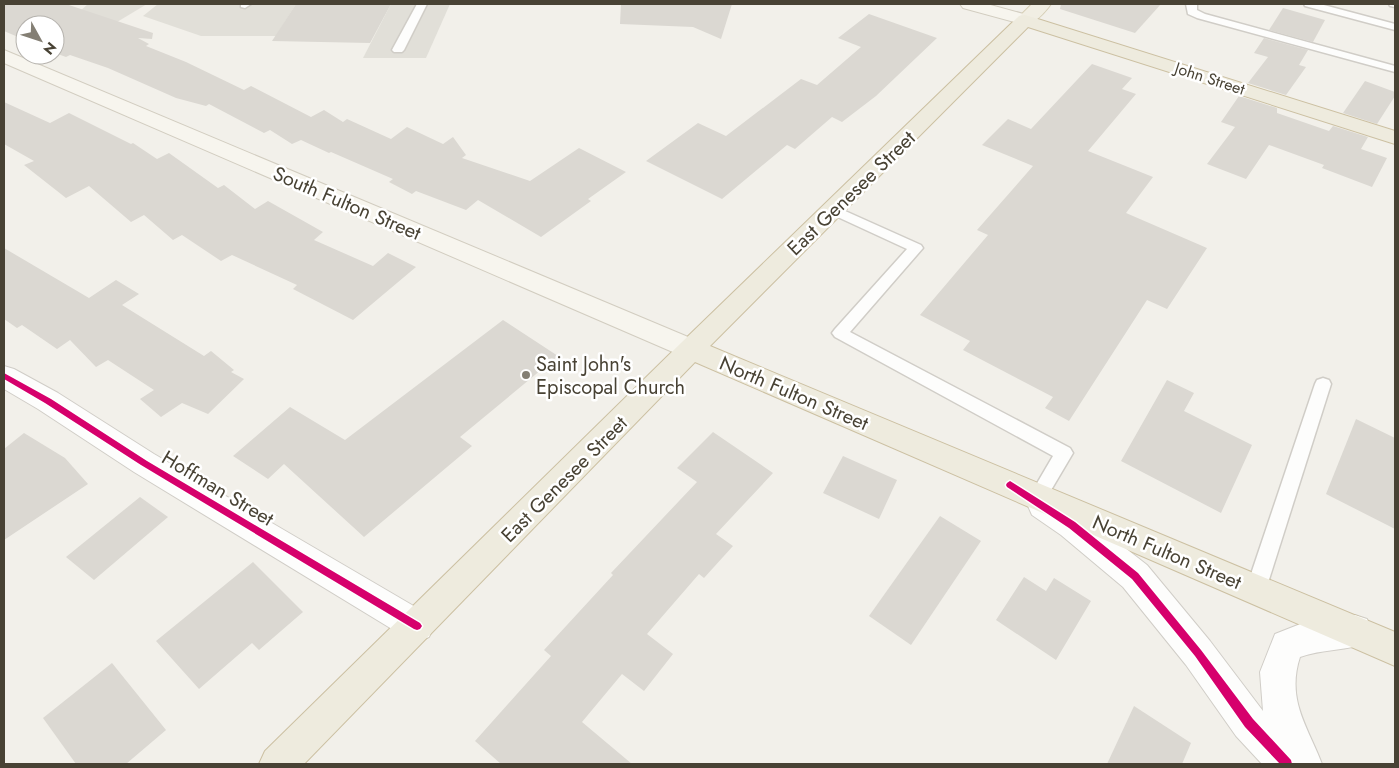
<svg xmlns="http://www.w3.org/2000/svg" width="1399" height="768" font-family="Jost,sans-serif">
<rect width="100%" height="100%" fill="#f2f0ea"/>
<g fill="#e1dfd8">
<path d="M88 4H147L107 28 78 13Z"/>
<path d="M158 4H296L276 36H201L143 16Z"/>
<path d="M391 4H450L426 58H363Z"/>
</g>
<g fill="#dbd8d2">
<path d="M4 4H66L153 33 152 39 138 38 149 44 146 46 186 62 244 90 251 86 311 117 324 110 343 122 347 119 391 139 407 127 443 144 453 137 466 155 462 158 530 181 579 148 626 172 588 199 591 201 541 237 478 200 466 210 416 191 412 194 389 182 393 179 331 152 329 153 301 140 292 144 270 130 264 133 209 104 206 106 176 98 108 68 70 55 66 57 55 53V25H25V40L4 31Z"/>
<path d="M296 4H391L370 43 272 41Z"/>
<path d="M621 4H732L721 39 693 27 620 24Z"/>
<path d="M1061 4H1161L1135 33 1060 9Z"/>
<path d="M1283 8 1325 20 1313 42 1269 30Z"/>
<path d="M869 14 937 38 876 96 842 122 832 117 795 149 787 145 722 199 646 161 698 123 726 136 801 79 817 85 861 47 838 38Z"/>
<path d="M1264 38 1308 50 1299 65 1306 67 1286 95 1248 83 1268 57 1254 53Z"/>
<path d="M1092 64 1132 78 1122 89 1136 94 1088 151 1153 177 1126 213 1207 248 1167 309 1147 300 1069 421 1045 408 1053 397 963 350 970 341 920 315 988 235 977 230 1033 166 982 145 1008 119 1031 129Z"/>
<path d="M1365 81 1395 92V96L1377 124 1343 113Z"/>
<path d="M1239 96 1277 108V113L1329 131 1333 126 1368 137 1361 149 1387 158 1372 187 1322 168 1324 165 1269 145 1246 179 1207 164 1235 127 1221 122Z"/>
<path d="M4 102 50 123 69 113 131 144 133 143 157 159 169 153 218 188 224 185 255 209 268 201 323 232 314 240 373 266 388 253 416 267 353 320 293 289 297 285 232 255 221 261 182 235 173 240 144 215 131 222 89 186 66 198 24 165 34 161 4 144Z"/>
<path d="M4 248 89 298 116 280 139 294 122 305 204 356 211 351 234 370 231 372 244 379 208 414 182 403 161 417 140 399 154 390 108 360 96 367 70 340 57 349 22 325 17 328 4 319Z"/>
<path d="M503 320 558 356 460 437 472 446 364 537 284 464 268 479 233 456 290 407 345 440Z"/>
<path d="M1167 380 1194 393 1184 411 1252 445 1221 513 1121 461Z"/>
<path d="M1356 419 1395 438V529L1326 494Z"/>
<path d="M713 432 773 473 716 534 733 546 704 578 699 574 647 634 673 654 644 691 622 674 582 722 632 764H501L475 741 551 656 544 650 613 575 611 573 697 482 677 468Z"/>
<path d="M24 433 65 458 88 484 4 540V449Z"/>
<path d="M843 456 897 480 879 519 823 493Z"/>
<path d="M140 497 168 517 94 580 66 557Z"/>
<path d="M940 516 981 541 911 645 869 616Z"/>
<path d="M253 562 303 612 259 650 252 643 199 689 156 641Z"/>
<path d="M1024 577 1046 591 1054 578 1091 601 1056 660 996 620Z"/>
<path d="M112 663 166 730 126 764H76L43 718Z"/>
<path d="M1134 706 1191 743 1182 764H1107Z"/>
</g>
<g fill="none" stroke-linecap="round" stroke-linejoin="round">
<defs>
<g id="service">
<path d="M241 4H251L245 8 241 7Z"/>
<path d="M417 4H427L404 50 402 52H394L392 50Z"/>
<path d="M1186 4H1197V10L1205 14 1395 66V72L1197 18 1188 14Z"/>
<path d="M1304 4H1320L1395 24V30L1305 6Z"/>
<path d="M1389 4H1395V7L1390 6Z"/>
<path d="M834 206 921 245 923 248 850 332 1070 448 1073 453 1044 502 1038 505 1032 502 1029 497 1053 456 835 337 832 333 835 329 907 249 829 213 827 210 829 207Z"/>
<path d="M1323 378 1329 380 1331 384 1266 589 1263 595 1256 598 1249 595 1246 589 1315 384 1317 380Z"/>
</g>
<path id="minor" d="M4 366 14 369 58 393 154 454 429 615 434 626 429 637 417 642 405 637 134 472 38 409 4 389Z"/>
<path id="tertiary" d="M1043 493 1054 497 1083 515 1147 565 1210 641 1263 711 1260 672 1275 634 1308 621 1355 615 1367 619 1372 631 1367 643C1346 651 1322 649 1300 657 1286 700 1308 727 1322 764H1262L1236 736 1186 665 1123 587 1061 535 1032 515 1028 506 1032 497Z"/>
<g id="secondary">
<path d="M960 4H987L1031 16 1034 20 1031 24 1025 25 963 8Z"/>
<path d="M4 50 700 342 704 349 700 356 691 359 682 356 4 63Z"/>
</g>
<path id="primary" d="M1032 4H1051C1043 15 1032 27 1019 24L1016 20Z"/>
<path id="trunk" d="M1025 15 1395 131V144L1028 27 710 346 1395 632V666L695 362 304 764H259L265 751 682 342 1019 16Z"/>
</defs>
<use href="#service" stroke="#d0cdc7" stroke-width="3"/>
<use href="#minor" stroke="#d0cdc7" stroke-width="2"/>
<use href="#tertiary" stroke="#d0cdc7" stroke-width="2"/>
<use href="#secondary" stroke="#d2cdc0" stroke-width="2"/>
<use href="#primary" stroke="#d6ceb5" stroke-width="2"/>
<use href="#trunk" stroke="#ccc0a2" stroke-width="2"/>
<use href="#service" fill="#fdfdfc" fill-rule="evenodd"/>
<use href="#minor" fill="#fdfdfc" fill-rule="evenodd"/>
<use href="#tertiary" fill="#fdfdfc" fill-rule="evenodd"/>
<use href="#secondary" fill="#f7f5ee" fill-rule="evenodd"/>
<use href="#primary" fill="#f1eee3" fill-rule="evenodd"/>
<use href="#trunk" fill="#eeebde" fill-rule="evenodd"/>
<defs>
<g id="cycleway">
<path d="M4 373 51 399 147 461 420 623 422 626 420 629 417 630 414 629 141 465 45 403 4 379Z"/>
<path d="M1010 481 1075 522 1138 573 1201 650 1253 719 1291 760 1292 764H1280L1245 727 1195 656 1132 579 1069 528 1007 487 1006 485 1007 483Z"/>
</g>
</defs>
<use href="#cycleway" stroke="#fff" stroke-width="3"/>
<use href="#cycleway" fill="#d6006c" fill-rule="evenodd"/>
</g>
<circle fill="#847f74" stroke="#fff" stroke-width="2" cx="526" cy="375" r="5"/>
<g text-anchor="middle" stroke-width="5" stroke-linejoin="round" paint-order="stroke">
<g font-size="16" fill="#484234" stroke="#fff">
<text transform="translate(1210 78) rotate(18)" y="6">John Street</text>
</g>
<g font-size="20" fill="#484234" stroke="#fff">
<text transform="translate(851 193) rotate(-44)" y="7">East Genesee Street</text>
<text transform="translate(347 203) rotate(23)" y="7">South Fulton Street</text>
<text transform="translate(794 393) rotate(23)" y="7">North Fulton Street</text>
<text transform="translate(564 479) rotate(-45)" y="7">East Genesee Street</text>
<text transform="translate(218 488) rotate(31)" y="7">Hoffman Street</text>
<text transform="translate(1167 552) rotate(23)" y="7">North Fulton Street</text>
</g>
<g font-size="20" fill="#484234" stroke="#fff" text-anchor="start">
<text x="536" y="371">Saint John's<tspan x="536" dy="23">Episcopal Church</tspan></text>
</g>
</g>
<rect width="1399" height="768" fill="none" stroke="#484234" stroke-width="10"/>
<g transform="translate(40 40) rotate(130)"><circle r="24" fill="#ffffff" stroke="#b6b3ae"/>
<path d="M0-4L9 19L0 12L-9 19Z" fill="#847f74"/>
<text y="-8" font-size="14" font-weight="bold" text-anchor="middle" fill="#484234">N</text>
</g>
</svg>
